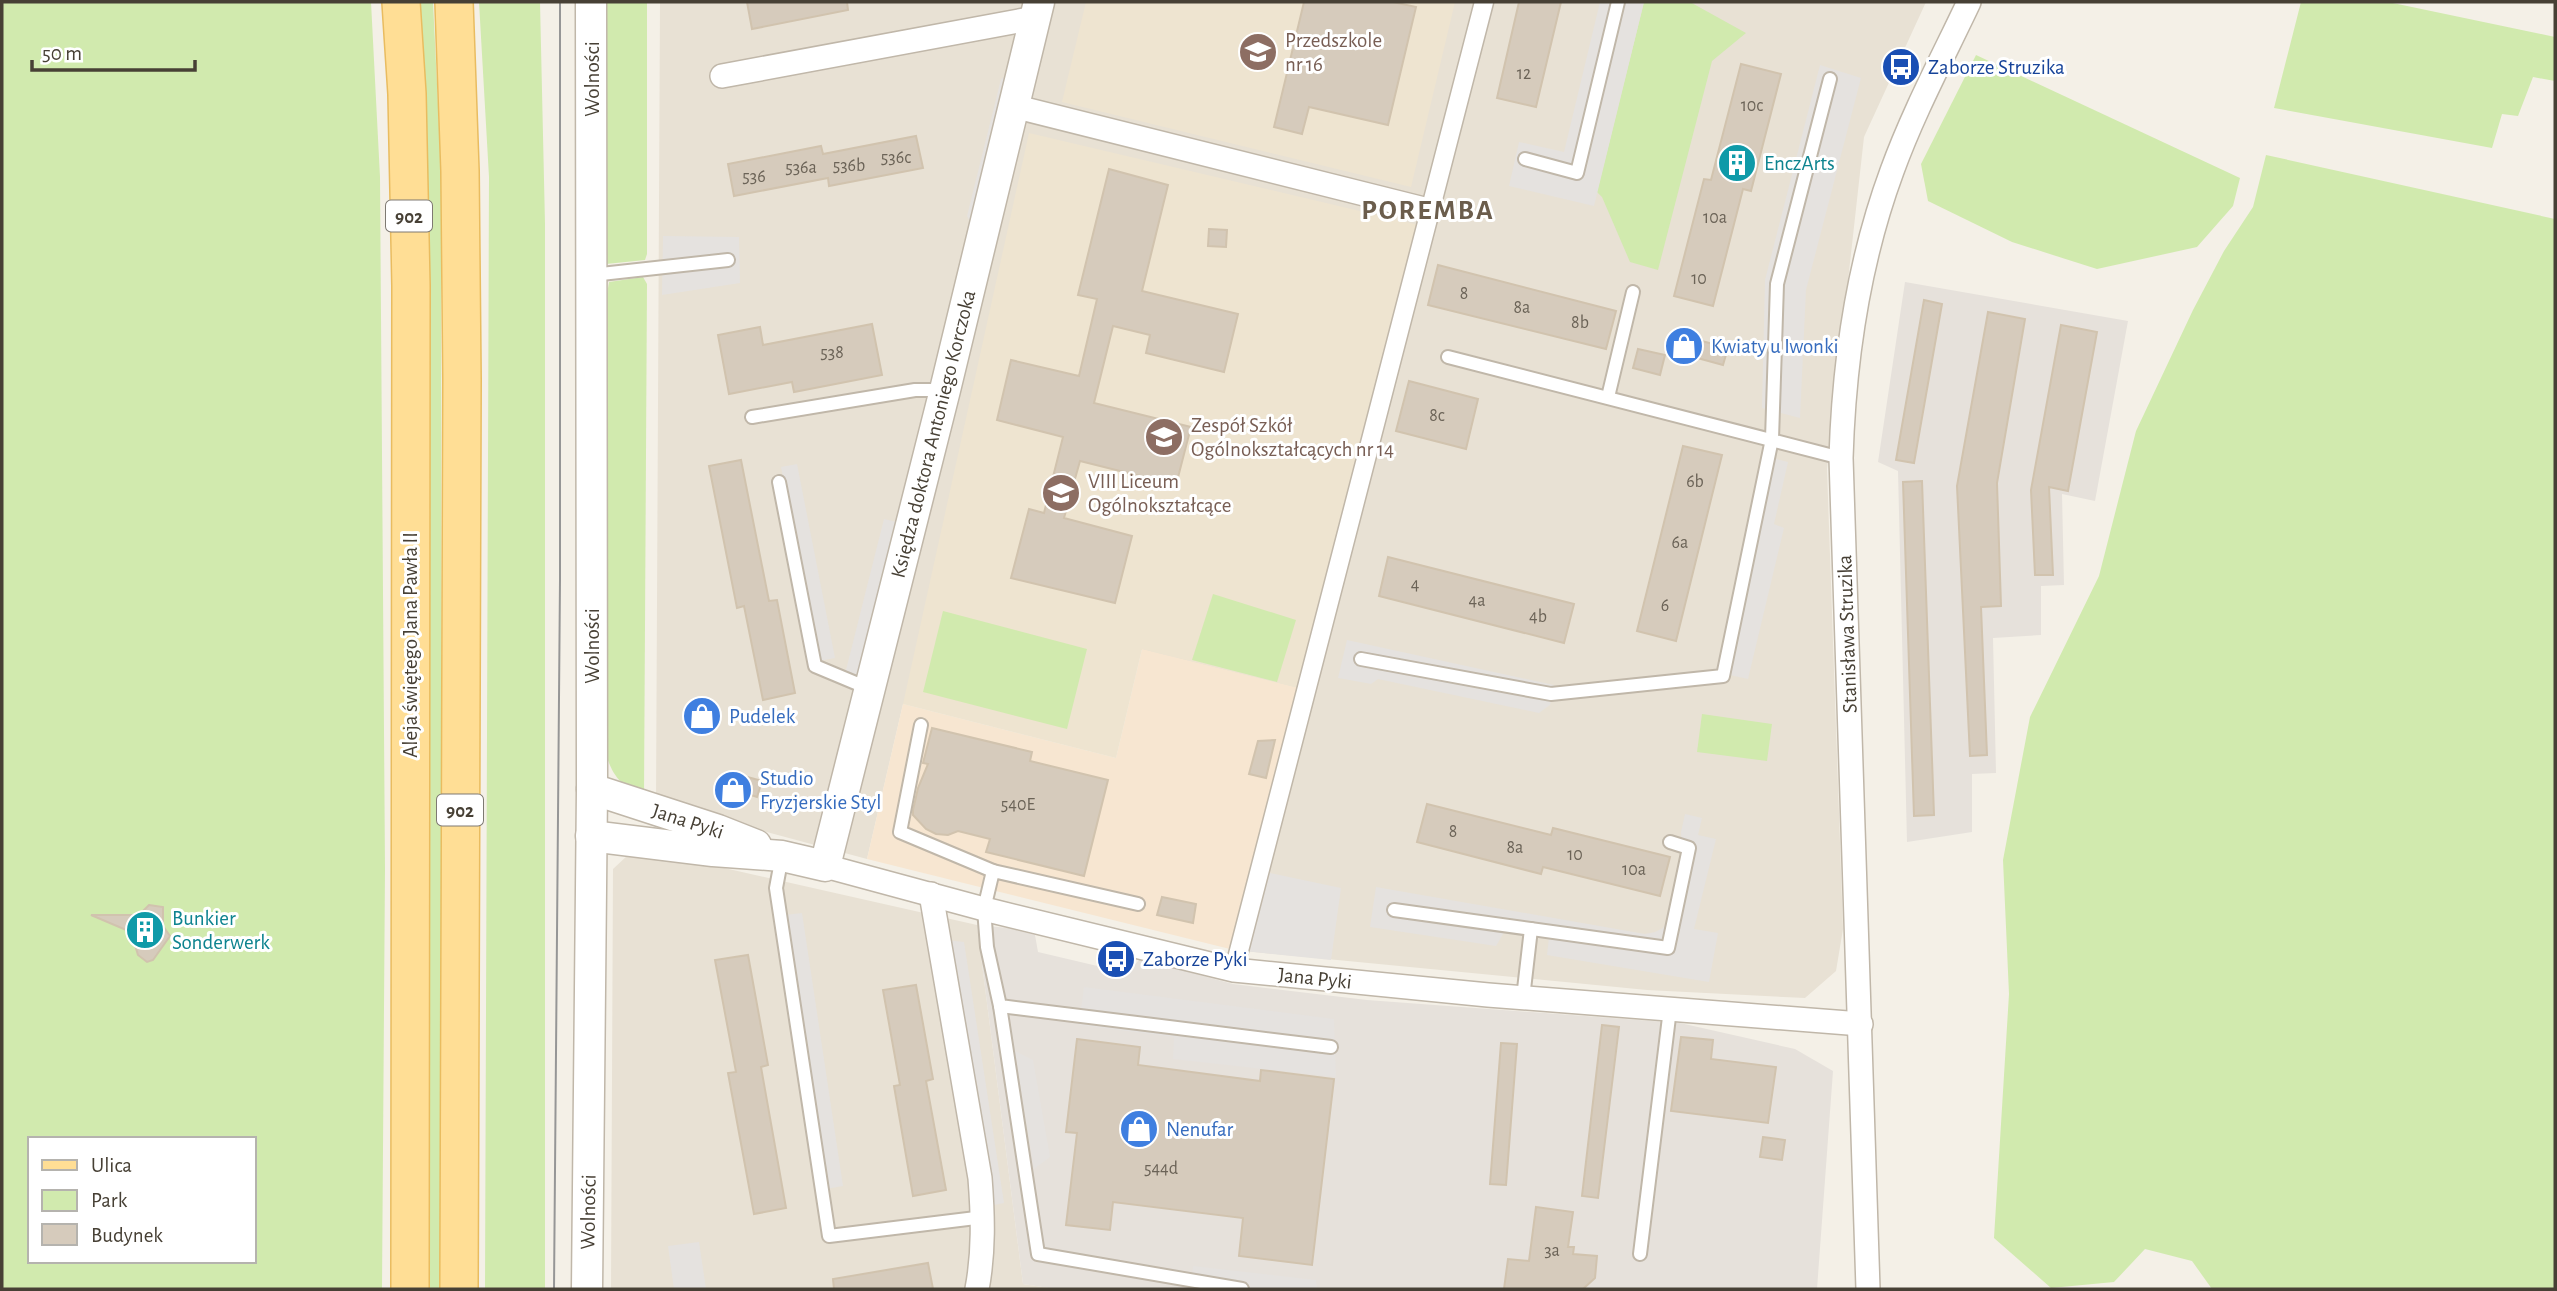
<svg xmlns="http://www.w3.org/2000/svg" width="2557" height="1291" font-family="'Alegreya Sans',sans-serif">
<rect width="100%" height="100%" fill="#f4f0e7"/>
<g fill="#e8e1d4">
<path d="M660 2H1926L1864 137 1827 469 1843 929 1836 971 1805 998 1647 990 1244 951 1142 650 903 704 867 859 656 802Z"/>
<path d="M628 855 711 865 977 925 1023 1284 1055 1289H611L613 869Z"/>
</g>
<path fill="#f7e6d1" d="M1142 649 1303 689 1234 950 867 859 903 704 1116 758Z"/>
<g fill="#e6e1db">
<path d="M1905 282 2128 321 2095 501 2062 494 2064 585 2041 586V635L1993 638 1996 773 1972 774V832L1907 842 1898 471 1878 462Z"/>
<path d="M977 925 1008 928 1035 935 1038 952 1127 973 1140 959 1233 984 1367 1000 1680 1023 1795 1049 1833 1071 1817 1289H1055L1023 1284Z"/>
</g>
<g fill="#eee4d0">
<path d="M1086 2H1455L1411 187 1062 102Z"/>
<path d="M1029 133 1419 225 1303 689 1142 649 1116 758 903 704Z"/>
</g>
<g fill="#d1eaae" fill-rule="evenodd">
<path d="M2 2H371L380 177 385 869 382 1289H2ZM30 1139H254V1261H30Z"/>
<path d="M420 2H433L441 166 442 1289H428L429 344 427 124Z"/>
<path d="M479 2H540L545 224V1289H485L489 177Z"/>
<path d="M604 2H647V254L645 260 606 264Z"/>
<path d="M1644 2H1690L1746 33 1712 61 1658 270 1630 262 1602 197 1597 192Z"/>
<path d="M2301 2H2388L2555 37V81L2533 77 2518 116 2502 114 2492 148 2274 108Z"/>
<path d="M1976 55 2240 178 2233 206 2197 247 2097 269 2012 242 1928 201 1921 164Z"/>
<path d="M2266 155 2555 219V1289H2212L2192 1261 2145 1249 2114 1282 2051 1288 1994 1238 2009 994 2003 860 2030 717 2099 576 2136 431 2193 310 2224 251 2253 207Z"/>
<path d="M643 277 647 284 644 798C617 783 611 774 603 744L607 294 609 282Z"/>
<path d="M1213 594 1296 620 1277 682 1192 660Z"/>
<path d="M943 611 1087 649 1067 729 923 692Z"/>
<path d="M1702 714 1772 724 1767 761 1697 752Z"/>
</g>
<g fill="#e5e2df">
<path d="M1600 2H1644L1594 206 1509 186 1519 142 1564 152Z"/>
<path d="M1820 65 1861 78 1806 290 1800 418 1762 408 1765 280Z"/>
<path d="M1011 73 973 227 967 216 1001 79Z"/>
<path d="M663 236 739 237 740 283 662 295Z"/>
<path d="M1765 456 1788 462 1774 524 1784 528 1748 679 1716 672Z"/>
<path d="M797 464 835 658 819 661 781 467Z"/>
<path d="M884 519 901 523 861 678 845 674Z"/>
<path d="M1347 640 1554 685 1550 705 1539 713 1378 679 1371 684 1338 678Z"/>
<path d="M1685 814 1702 818 1698 835 1716 839 1694 929 1718 933 1709 982 1547 955 1549 937 1506 929 1496 946 1370 927 1376 887 1645 934 1655 932 1663 928 1669 918 1683 862 1681 832Z"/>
<path d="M1265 872 1341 888 1331 960 1244 951Z"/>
<path d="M802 913 843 1186 826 1189 785 915Z"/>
<path d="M946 940 964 942 1004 1203 989 1206Z"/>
<path d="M1084 987 1334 1019 1336 1077 1173 1059 1174 1037 1079 1025Z"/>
<path d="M1015 1051 1033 1060 1050 1157 1034 1169Z"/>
<path d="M699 1242 706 1289H674L668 1246Z"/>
<path d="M1193 1266 1316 1280 1317 1289H1191Z"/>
</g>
<g fill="#d6cbbc" stroke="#d1c3ae" stroke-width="2">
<path d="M747 2H847L848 10 752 29Z"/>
<path d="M1304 2H1393L1416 7 1388 125 1309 107 1302 134 1274 127Z"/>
<path d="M1519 2H1561L1536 107 1497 98Z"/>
<path d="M1741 64 1781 74 1751 191 1743 189 1713 306 1674 296 1704 179 1711 180Z"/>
<path d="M916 136 923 168 829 186 828 178 734 196 728 164 821 146 823 154Z"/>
<path d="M1109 169 1168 185 1142 291 1238 314 1224 372 1146 353 1150 335 1113 326 1094 403 1191 427 1176 485 1080 461 1064 518 1132 536 1115 603 1011 578 1029 509 1044 513 1063 437 997 420 1011 360 1079 376 1097 299 1078 295Z"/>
<path d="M1209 229 1227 230 1226 247 1208 246Z"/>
<path d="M1438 265 1616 311 1606 349 1428 305Z"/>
<path d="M1924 300 1942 304 1914 463 1896 460Z"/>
<path d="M1988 312 2025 319 1997 483 2001 606 1981 607 1987 755 1970 756 1957 486Z"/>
<path d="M872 324 882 375 794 392 792 382 729 394 718 335 760 327 763 345Z"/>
<path d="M2061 325 2097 332 2068 491 2049 487 2053 575H2035L2031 490Z"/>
<path d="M1683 336 1728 348 1723 365 1679 353Z"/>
<path d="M1638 349 1665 355 1660 375 1633 368Z"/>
<path d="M1409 381 1478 399 1466 449 1396 431Z"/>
<path d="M1683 446 1722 455 1676 641 1637 631Z"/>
<path d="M741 460 769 601 777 600 795 693 763 700 744 606 737 608 709 466Z"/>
<path d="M1922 481 1934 815 1914 816 1903 482Z"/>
<path d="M1388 557 1574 604 1564 643 1379 596Z"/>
<path d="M932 728 1032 752 1030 761 1108 780 1084 876 986 852 990 839 958 831 948 835 936 834 926 829 913 815V810L918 788 928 764 923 763Z"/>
<path d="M1275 740 1266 778 1249 774 1258 741Z"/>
<path d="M740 775 762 781 757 797 748 794 746 798 726 792 731 776 739 779Z"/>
<path d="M1427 804 1551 835 1553 828 1670 857 1660 896 1543 867 1541 874 1417 842Z"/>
<path d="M1162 897 1196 904 1193 923 1157 915Z"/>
<path d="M149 905 163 907V926L170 936 153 960 147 962 138 955 131 932 91 915H139Z"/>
<path d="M748 955 768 1065 761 1067 786 1208 754 1214 728 1073 736 1072 715 960Z"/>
<path d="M916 985 933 1079 926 1081 946 1190 913 1196 894 1086 900 1085 883 990Z"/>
<path d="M1602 1025 1619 1027 1598 1198 1582 1196Z"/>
<path d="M1681 1037 1713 1040 1711 1059 1776 1067 1768 1123 1671 1111Z"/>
<path d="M1077 1039 1140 1047 1138 1065 1260 1081 1261 1070 1334 1079 1312 1265 1239 1256 1243 1218 1113 1202 1110 1230 1066 1225 1077 1133 1066 1132Z"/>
<path d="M1501 1043 1517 1044 1506 1185 1490 1184Z"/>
<path d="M1763 1137 1785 1140 1782 1160 1760 1157Z"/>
<path d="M1536 1207 1573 1212 1568 1247H1574L1573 1254 1597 1256 1595 1278 1583 1289H1504L1508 1259 1529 1261Z"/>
<path d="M928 1263 933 1289H834L833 1279Z"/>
</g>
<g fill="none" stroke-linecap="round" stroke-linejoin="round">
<defs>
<g id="service">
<path d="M1525 159 1577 173 1618 2"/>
<path d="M592 275 728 260"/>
<path d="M1448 357 1841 458"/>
<path d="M1608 397 1633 292"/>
<path d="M752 417 915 390H944"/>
<path d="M779 482 815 666 870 689"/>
<path d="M1361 659 1551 694 1723 676 1772 439 1777 284 1830 79"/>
<path d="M921 725 900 832 993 871"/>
<path d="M782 856 776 888 829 1236 984 1217"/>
<path d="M1138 904 993 871 984 909 987 947 1000 1006 1331 1047"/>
<path d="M1394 910 1668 948 1689 848 1670 842"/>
<path d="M1523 998 1531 929"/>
<path d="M1000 1006 1038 1254 1242 1289"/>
<path d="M1640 1254 1670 1009"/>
</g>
<path id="pedestrian" d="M1234 970 1484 2"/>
<g id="minor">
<path d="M722 76 1035 18"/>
<path d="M1013 106 1428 210"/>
<path d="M825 866 984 909 1234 970 1488 995 1861 1024"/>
<path d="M931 894 980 1178C983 1216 984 1252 977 1289"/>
<path d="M1868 1289 1841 458C1844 360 1858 263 1892 171 1913 113 1943 57 1969 2"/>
</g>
<g id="tertiary">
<path d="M592 789 718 830 756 845"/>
<path d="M591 836 713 851 782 856 825 866 945 390 1039 2"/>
<path d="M587 1289 592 789 591 2"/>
</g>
<g id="primary">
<path d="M401 2 407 94 411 286 410 1289"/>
<path d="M454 2 460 171 462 379 459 1289"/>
</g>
</defs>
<use href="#service" stroke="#c0b7a9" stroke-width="16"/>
<use href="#pedestrian" stroke="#c0b7a9" stroke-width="21"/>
<use href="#minor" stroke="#c0b7a9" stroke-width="26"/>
<use href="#tertiary" stroke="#c0b7a9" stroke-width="33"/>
<use href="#primary" stroke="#e9bc60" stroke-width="40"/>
<use href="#service" stroke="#fff" stroke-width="12"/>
<use href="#pedestrian" stroke="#fff" stroke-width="18"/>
<use href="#minor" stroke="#fff" stroke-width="23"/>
<use href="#tertiary" stroke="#fff" stroke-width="30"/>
<use href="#primary" stroke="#ffde95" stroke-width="37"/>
<path stroke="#969696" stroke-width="2" d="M554 1289 560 580V2"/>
</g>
<defs>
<symbol id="school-disc" viewBox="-11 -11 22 22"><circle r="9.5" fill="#8d6e63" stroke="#fff"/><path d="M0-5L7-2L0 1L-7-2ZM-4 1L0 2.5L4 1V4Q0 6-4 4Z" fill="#fff"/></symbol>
<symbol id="bus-disc" viewBox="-11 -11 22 22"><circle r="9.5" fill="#1a4fb4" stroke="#fff"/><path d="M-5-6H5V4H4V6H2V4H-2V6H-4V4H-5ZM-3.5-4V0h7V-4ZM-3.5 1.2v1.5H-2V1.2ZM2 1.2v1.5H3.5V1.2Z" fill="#fff"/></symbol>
<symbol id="building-disc" viewBox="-11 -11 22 22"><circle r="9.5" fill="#0f9aa8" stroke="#fff"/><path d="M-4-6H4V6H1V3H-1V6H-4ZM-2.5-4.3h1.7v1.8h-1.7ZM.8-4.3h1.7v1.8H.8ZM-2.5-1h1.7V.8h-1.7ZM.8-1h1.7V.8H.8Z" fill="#fff"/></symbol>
<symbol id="shop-disc" viewBox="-11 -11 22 22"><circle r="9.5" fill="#3f7fe0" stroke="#fff"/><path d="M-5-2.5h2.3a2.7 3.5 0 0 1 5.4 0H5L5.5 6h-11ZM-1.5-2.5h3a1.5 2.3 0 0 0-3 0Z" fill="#fff"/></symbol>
</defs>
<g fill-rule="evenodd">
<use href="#school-disc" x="1236" y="30" width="44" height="44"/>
<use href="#bus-disc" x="1879" y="45" width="44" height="44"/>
<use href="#building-disc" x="1715" y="141" width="44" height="44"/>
<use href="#shop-disc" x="1662" y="324" width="44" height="44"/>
<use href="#school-disc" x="1142" y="415" width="44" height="44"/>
<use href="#school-disc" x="1039" y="471" width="44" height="44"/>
<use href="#shop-disc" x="680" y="694" width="44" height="44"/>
<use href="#shop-disc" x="711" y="768" width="44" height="44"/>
<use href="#building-disc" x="123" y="908" width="44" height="44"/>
<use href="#bus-disc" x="1094" y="937" width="44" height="44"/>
<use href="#shop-disc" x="1117" y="1107" width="44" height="44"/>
</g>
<g text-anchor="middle" stroke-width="6" stroke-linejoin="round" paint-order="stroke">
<g font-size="18" fill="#6b6357">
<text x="1524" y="79">12</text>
<text x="1752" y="111">10c</text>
<text x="896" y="163">536c</text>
<text x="849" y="171">536b</text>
<text x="801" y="173">536a</text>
<text x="754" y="182">536</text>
<text x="1715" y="223">10a</text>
<text x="1699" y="284">10</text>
<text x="1464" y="299">8</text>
<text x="1522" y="313">8a</text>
<text x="1580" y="328">8b</text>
<text x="832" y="358">538</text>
<text x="1437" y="421">8c</text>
<text x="1695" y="487">6b</text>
<text x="1680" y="548">6a</text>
<text x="1415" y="590">4</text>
<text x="1477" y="606">4a</text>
<text x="1665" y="611">6</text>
<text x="1538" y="622">4b</text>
<text x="1018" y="810">540E</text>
<text x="1453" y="837">8</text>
<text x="1515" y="853">8a</text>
<text x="1575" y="860">10</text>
<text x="1634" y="875">10a</text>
<text x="1161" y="1174">544d</text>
<text x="1552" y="1256">3a</text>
</g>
<g fill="#fff" stroke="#7e7972" stroke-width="2">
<rect x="386" y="200.5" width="46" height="31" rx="5"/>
<rect x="437" y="794.5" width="46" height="31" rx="5"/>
</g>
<g font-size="19" font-weight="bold" fill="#474035">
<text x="409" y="223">902</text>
<text x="460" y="817">902</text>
</g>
<g font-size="21" fill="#785e54" stroke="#fff" text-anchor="start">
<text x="1285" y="47">Przedszkole<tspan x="1285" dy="24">nr 16</tspan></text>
<text x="1191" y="432">Zespół Szkół<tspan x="1191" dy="24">Ogólnokształcących nr 14</tspan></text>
<text x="1088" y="488">VIII Liceum<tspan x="1088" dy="24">Ogólnokształcące</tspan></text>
</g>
<g font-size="21" fill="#164399" stroke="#fff" text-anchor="start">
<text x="1928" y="74">Zaborze Struzika</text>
<text x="1143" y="966">Zaborze Pyki</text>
</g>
<g font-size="21" fill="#474035" stroke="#fff">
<text transform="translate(592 79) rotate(-90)" y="7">Wolności</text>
<text transform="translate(933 434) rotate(-76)" y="7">Księdza doktora Antoniego Korczoka</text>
<text transform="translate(1847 634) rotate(-92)" y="7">Stanisława Struzika</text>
<text transform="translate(410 645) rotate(-90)" y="7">Aleja świętego Jana Pawła II</text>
<text transform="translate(592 646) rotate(-90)" y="7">Wolności</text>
<text transform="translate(688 821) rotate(18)" y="7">Jana Pyki</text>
<text transform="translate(1315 978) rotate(6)" y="7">Jana Pyki</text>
<text transform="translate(588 1212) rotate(-89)" y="7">Wolności</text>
</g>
<g font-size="21" fill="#0d838f" stroke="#fff" text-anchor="start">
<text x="1764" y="170">EnczArts</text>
<text x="172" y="925">Bunkier<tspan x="172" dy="24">Sonderwerk</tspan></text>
</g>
<g font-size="21" fill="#366cbe" stroke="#fff" text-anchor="start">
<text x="1711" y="353">Kwiaty u Iwonki</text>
<text x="729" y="723">Pudelek</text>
<text x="760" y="785">Studio<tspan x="760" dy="24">Fryzjerskie Styl</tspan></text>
<text x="1166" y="1136">Nenufar</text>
</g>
<g font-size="28" font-weight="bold" letter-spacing="2" fill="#6b5d4c" stroke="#fff">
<text x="1428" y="219">POREMBA</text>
</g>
</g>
<rect width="2557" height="1291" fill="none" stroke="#474035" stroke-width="7"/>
<rect x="28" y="1137" width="228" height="126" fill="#ffffff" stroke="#b5b3ae" stroke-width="2"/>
<rect x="42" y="1160" width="35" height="10" fill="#ffde95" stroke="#b5b3ae" stroke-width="2"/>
<text x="91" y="1172" font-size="21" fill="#474035">Ulica</text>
<rect x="42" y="1190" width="35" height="21" fill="#d1eaae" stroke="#b5b3ae" stroke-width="2"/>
<text x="91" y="1207" font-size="21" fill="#474035">Park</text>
<rect x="42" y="1224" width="35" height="21" fill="#d6cbbc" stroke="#b5b3ae" stroke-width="2"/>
<text x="91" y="1242" font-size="21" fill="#474035">Budynek</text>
<path d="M32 60v10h163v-10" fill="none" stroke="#474035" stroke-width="3.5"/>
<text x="42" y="60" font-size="21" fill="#474035" stroke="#ffffff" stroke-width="5" paint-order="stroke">50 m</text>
</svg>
